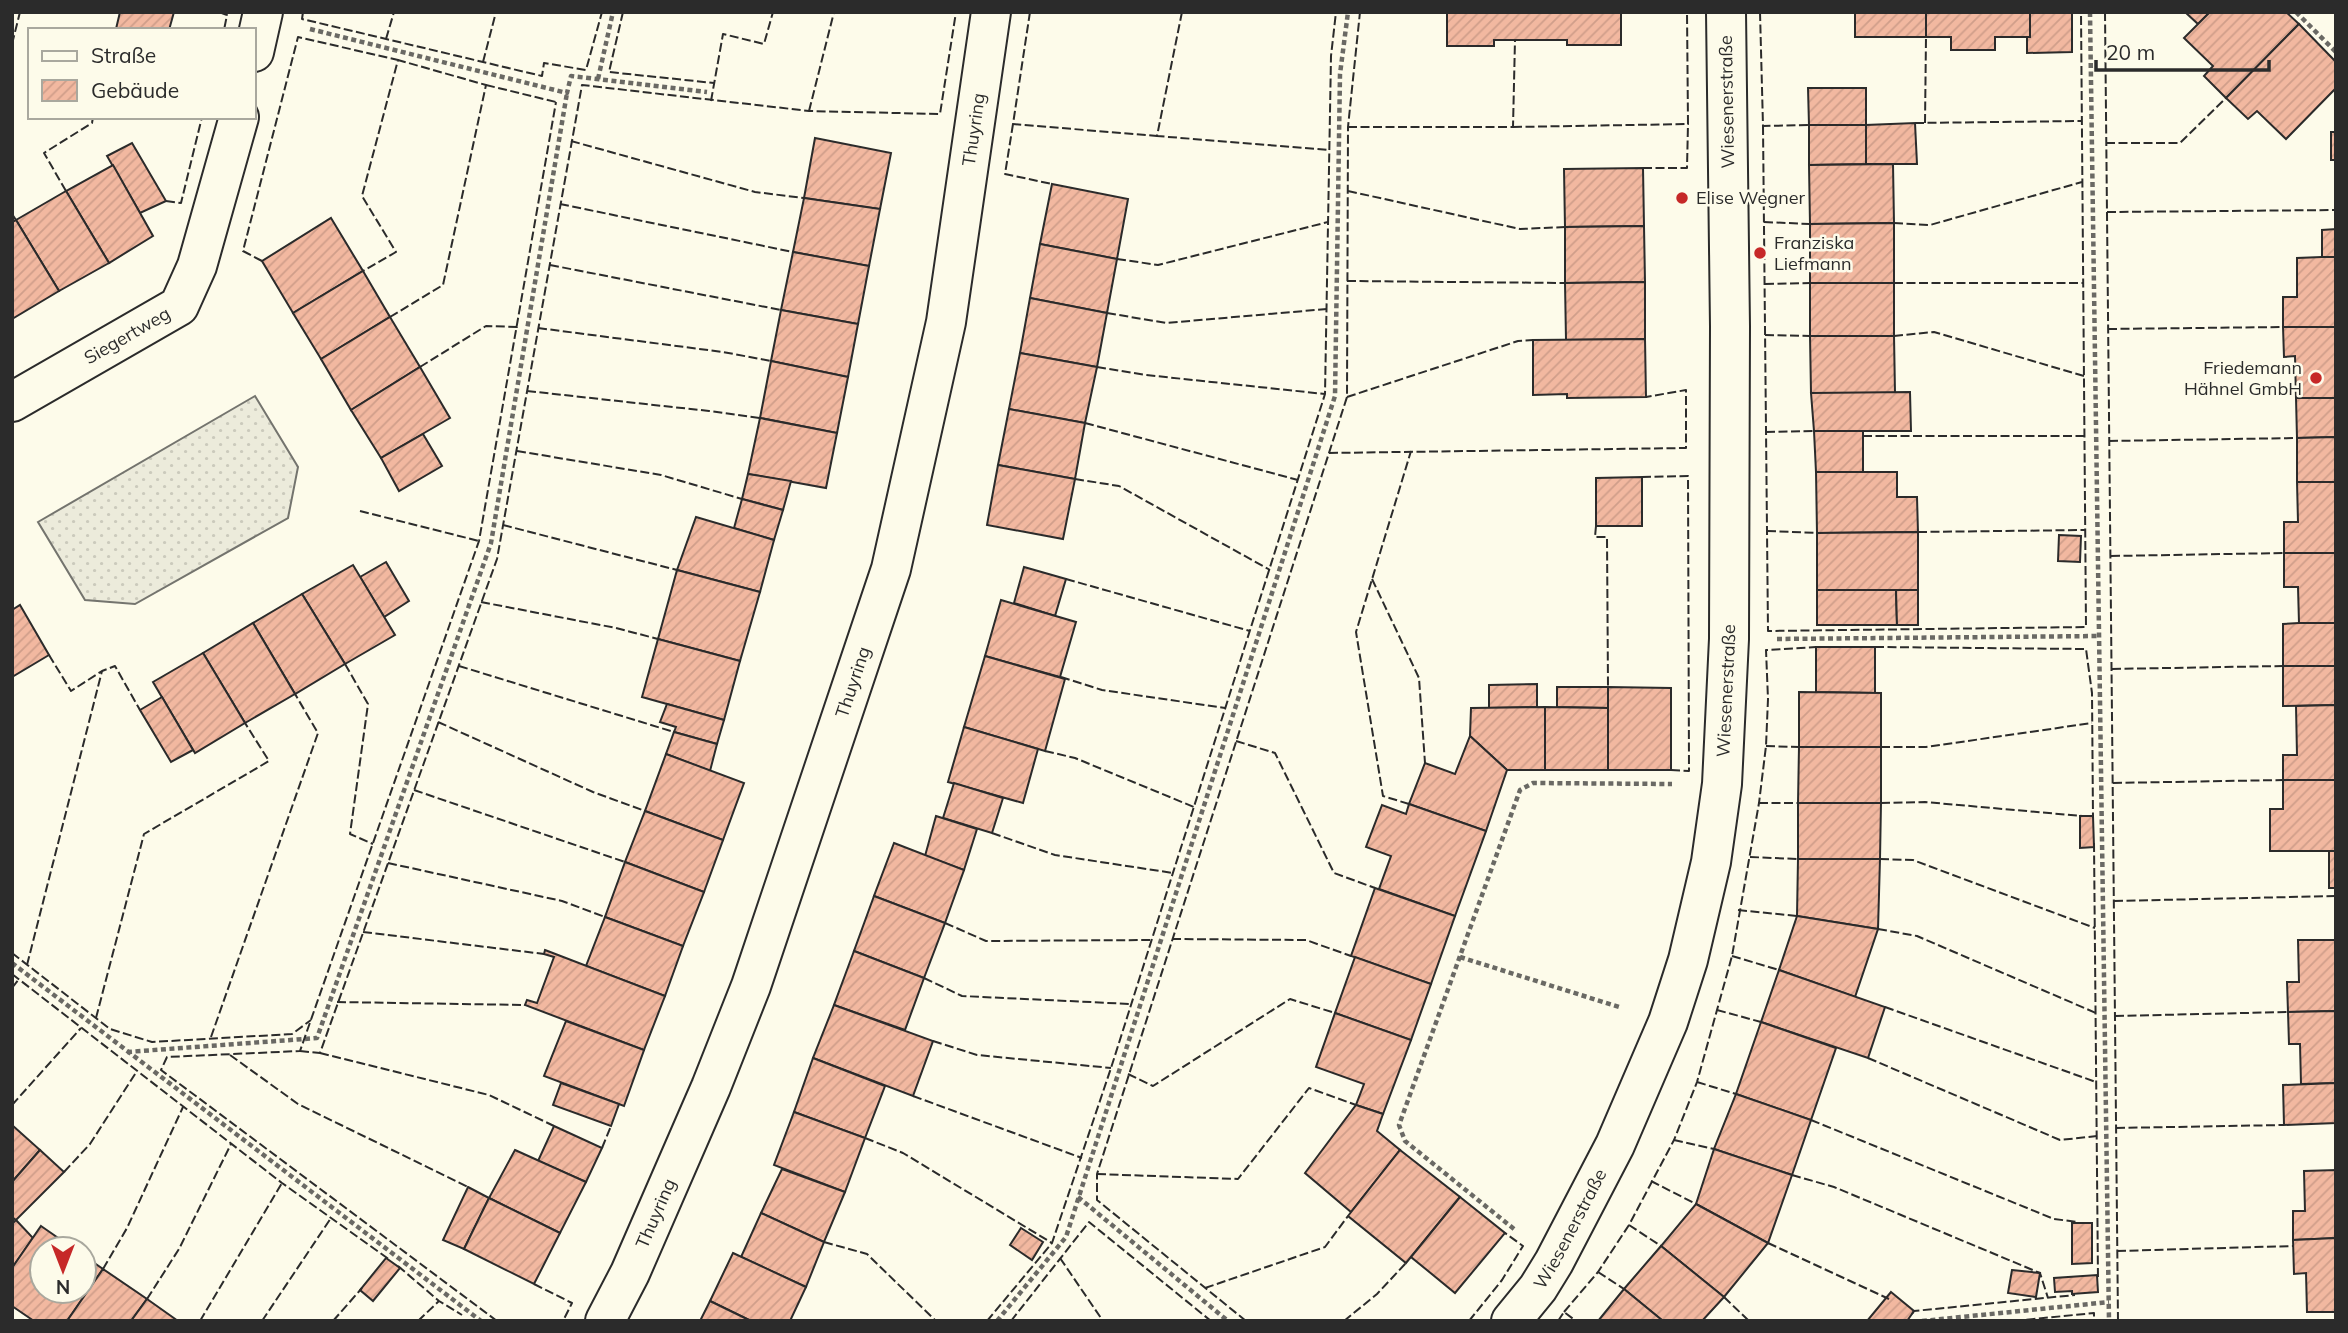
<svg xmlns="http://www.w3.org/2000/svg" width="2348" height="1333" font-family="Mulish,sans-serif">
<defs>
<pattern id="grass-dots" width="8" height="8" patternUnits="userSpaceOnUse" patternTransform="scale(1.75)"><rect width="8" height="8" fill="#ecebdb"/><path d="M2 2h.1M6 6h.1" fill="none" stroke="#cbcabc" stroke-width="1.8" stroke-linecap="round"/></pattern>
<pattern id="building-hatch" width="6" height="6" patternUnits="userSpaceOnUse" patternTransform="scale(1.75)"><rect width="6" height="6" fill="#f2b8a0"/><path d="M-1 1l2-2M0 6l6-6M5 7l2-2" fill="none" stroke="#d09e8a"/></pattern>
</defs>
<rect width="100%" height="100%" fill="#fdfbea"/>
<path fill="url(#grass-dots)" stroke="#74746e" stroke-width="2" d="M255 396 298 467 288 518 135 604 85 600 38 522Z"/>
<g fill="url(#building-hatch)" stroke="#2b2b2b" stroke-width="2">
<path d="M120 12H174L169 30H118L116 29Z"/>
<path d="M1447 12H1621V45H1567V40H1494V46H1447Z"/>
<rect x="1855" y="12" width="71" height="25"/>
<path d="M1926 12H2030V37H1995V50H1951V37H1926Z"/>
<path d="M2030 12H2072V52L2027 53V37H2030Z"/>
<path d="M2185 12H2210L2198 24Z"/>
<path d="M2210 12H2286L2299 24 2226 98 2204 76 2213 66 2184 38Z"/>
<path d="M2299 24 2336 62V88L2286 139 2257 111 2248 119 2226 98Z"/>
<path d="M1808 88H1866V125H1809Z"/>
<path d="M1915 123 1917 164H1866V125Z"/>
<path d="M1809 125H1866V164L1809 165Z"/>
<rect x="2331" y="132" width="5" height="28"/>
<path d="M815 138 891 153 880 209 804 198Z"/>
<path d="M132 143 166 201 140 213 107 156Z"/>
<path d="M1893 164 1894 223 1810 224 1809 165Z"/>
<path d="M113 165 153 236 109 263 66 191Z"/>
<path d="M1643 168 1644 226 1565 227 1564 169Z"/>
<path d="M1052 184 1128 199 1117 259 1040 244Z"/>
<path d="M66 191 109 263 59 291 16 220Z"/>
<path d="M804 198 880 209 869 266 793 252Z"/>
<path d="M331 218 363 271 293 313 262 261Z"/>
<path d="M16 220 59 291 12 319V222Z"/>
<path d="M1894 223V283H1810V224Z"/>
<path d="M1644 226 1645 282 1565 283V227Z"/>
<path d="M2336 229V257H2322V230Z"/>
<path d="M1040 244 1117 259 1107 313 1030 298Z"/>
<path d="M793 252 869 266 858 324 781 310Z"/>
<path d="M2322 257H2336V327H2283V297H2297V258Z"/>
<path d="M363 271 390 317 321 359 293 313Z"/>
<path d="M1645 282V339L1566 340 1565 283Z"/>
<rect x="1810" y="283" width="84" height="53"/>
<path d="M1030 298 1107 313 1097 367 1020 353Z"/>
<path d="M781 310 858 324 848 377 771 361Z"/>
<path d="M390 317 420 367 351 410 321 359Z"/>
<path d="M2283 327H2336V398H2296L2295 356 2284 357Z"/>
<path d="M1810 336H1894L1895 393H1811Z"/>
<path d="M1645 339 1646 397 1567 398V394L1533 395V340Z"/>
<path d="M1020 353 1097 367 1085 423 1009 409Z"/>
<path d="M771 361 848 377 837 433 760 418Z"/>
<path d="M420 367 450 418 381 458 351 410Z"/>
<path d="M1910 392 1911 431H1814L1811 393Z"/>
<path d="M2296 398H2336V437L2297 438Z"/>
<path d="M1009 409 1085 423 1075 479 998 465Z"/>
<path d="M760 418 837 433 826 488 748 474Z"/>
<path d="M1814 431H1863V472H1816Z"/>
<path d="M423 434 442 466 399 491 381 458Z"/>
<path d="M2336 437V482H2297V438Z"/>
<path d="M998 465 1075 479 1063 539 987 525Z"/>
<path d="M1816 472H1897V497H1917L1918 532 1817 533Z"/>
<path d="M748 474 791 481 783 510 742 499Z"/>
<path d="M1642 477V526H1596V478Z"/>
<path d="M2297 482H2336V553H2284V522H2298Z"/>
<path d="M742 499 783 510 774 540 734 528Z"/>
<path d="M696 517 774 540 760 592 677 570Z"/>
<path d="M1918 532V590H1817V533Z"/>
<path d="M2059 535 2081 536 2080 562 2058 561Z"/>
<path d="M2284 553H2336V623H2299L2298 587H2284Z"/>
<path d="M386 562 409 601 384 617 360 577Z"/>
<path d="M353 565 395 635 345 664 302 594Z"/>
<path d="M1024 567 1066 579 1055 616 1014 603Z"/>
<path d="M677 570 760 592 740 661 658 639Z"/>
<path d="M1817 590H1896L1897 625H1817Z"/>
<path d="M1896 590H1918V625H1897Z"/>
<path d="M302 594 345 664 295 694 253 623Z"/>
<path d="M1001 600 1076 622 1060 677 985 656Z"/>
<path d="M20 605 49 655 12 677V610Z"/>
<path d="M253 623 295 694 245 723 203 653Z"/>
<path d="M2299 623H2336V666H2283V624Z"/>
<path d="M658 639 740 661 724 720 642 697Z"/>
<path d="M1816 647H1875V693L1816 692Z"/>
<path d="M203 653 245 723 195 753 153 682Z"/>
<path d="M985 656 1065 679 1045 751 964 727Z"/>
<path d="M2283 666H2336V705L2283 706Z"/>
<path d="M1537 684V707L1489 708V685Z"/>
<path d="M1557 687H1608V708L1557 707Z"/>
<path d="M1608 687 1671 688V770H1608Z"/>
<path d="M1799 692 1881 693V747H1799Z"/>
<path d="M162 697 193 750 171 762 140 710Z"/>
<path d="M667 704 724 720 717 744 674 732 676 727 660 722Z"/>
<path d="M2336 705V780H2283V755H2297L2296 706Z"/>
<path d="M1545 707 1608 708V770H1545Z"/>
<path d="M1545 707V770H1507L1470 736 1471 708Z"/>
<path d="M964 727 1038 749 1023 803 948 782Z"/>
<path d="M674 732 717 744 710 771 666 754Z"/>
<path d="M1470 736 1507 770 1486 831 1409 804 1425 763 1455 774Z"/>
<path d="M1799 747H1881V803H1798Z"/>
<path d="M666 754 744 783 723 840 645 811Z"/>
<path d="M2283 780H2336V851H2270V809H2283Z"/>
<path d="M954 783 1003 798 992 833 943 818Z"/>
<path d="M1798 803H1881L1880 859H1798Z"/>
<path d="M1409 804 1486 831 1455 916 1379 889 1391 856 1366 847 1382 805 1406 814Z"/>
<path d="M645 811 723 840 704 892 625 862Z"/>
<path d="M936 816 977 829 964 870 925 856Z"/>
<path d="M2080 816H2093L2094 847 2080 848Z"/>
<path d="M894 843 964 870 945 923 874 896Z"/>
<rect x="2329" y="851" width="7" height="37"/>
<path d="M1798 859H1880L1878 929 1797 916Z"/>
<path d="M625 862 704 892 683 946 605 917Z"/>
<path d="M1375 888 1455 916 1431 984 1351 956Z"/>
<path d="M874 896 945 923 924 978 854 951Z"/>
<path d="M1797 916 1878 929 1855 997 1779 970Z"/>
<path d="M605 917 683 946 665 996 586 966Z"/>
<path d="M2298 940H2336V1011L2288 1012 2287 982H2299Z"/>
<path d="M545 950 665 996 644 1050 525 1005 527 1000 537 1003 554 957 544 954Z"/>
<path d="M854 951 924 978 905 1030 834 1005Z"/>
<path d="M1355 957 1431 984 1411 1040 1335 1013Z"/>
<path d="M1779 970 1885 1007 1868 1058 1761 1022Z"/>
<path d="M834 1005 933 1041 913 1096 813 1058Z"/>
<path d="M2336 1011V1083L2301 1084 2300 1044H2289L2288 1012Z"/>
<path d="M1335 1013 1411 1040 1383 1114 1356 1105 1364 1084 1316 1067Z"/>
<path d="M566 1021 644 1050 624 1106 544 1076Z"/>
<path d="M1761 1022 1836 1048 1811 1120 1736 1094Z"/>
<path d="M813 1058 885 1086 865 1138 794 1112Z"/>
<path d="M561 1083 619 1104 611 1126 553 1105Z"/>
<path d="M2336 1083V1123L2284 1125 2283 1085Z"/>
<path d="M1736 1094 1811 1120 1792 1175 1714 1149Z"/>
<path d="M1356 1105 1383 1114 1377 1131 1400 1150 1351 1212 1305 1173Z"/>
<path d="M794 1112 865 1138 845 1192 774 1165Z"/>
<path d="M12 1125 40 1150 12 1182Z"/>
<path d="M554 1126 602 1148 586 1182 538 1161Z"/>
<path d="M1714 1149 1792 1175 1768 1243 1696 1204Z"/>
<path d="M40 1150 64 1172 16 1220 12 1217V1182Z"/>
<path d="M515 1150 586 1182 560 1233 489 1198Z"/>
<path d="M1400 1150 1460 1197 1406 1263 1348 1216Z"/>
<path d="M782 1169 845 1192 824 1242 761 1213Z"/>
<path d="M2336 1170V1238L2293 1240V1211H2305L2304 1171Z"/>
<path d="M468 1187 489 1198 464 1249 443 1240Z"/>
<path d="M1460 1197 1505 1233 1455 1293 1411 1257Z"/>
<path d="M489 1198 560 1233 534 1284 464 1249Z"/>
<path d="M1696 1204 1768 1243 1724 1297 1661 1246Z"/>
<path d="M761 1213 824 1242 806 1287 741 1257Z"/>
<path d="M16 1220 33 1238 12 1268V1224Z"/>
<path d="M2072 1223H2092V1263L2072 1264Z"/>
<path d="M41 1226 74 1249H42V1291H84V1256L103 1269 67 1321H34L12 1306V1268Z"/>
<path d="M1021 1228 1043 1242 1032 1260 1010 1245Z"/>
<path d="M2336 1238V1312H2307L2306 1273 2294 1274 2293 1240Z"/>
<path d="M1661 1246 1724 1297 1702 1321H1663L1624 1289Z"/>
<path d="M733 1253 806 1287 790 1321H751L710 1301Z"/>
<path d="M386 1258 400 1268 373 1301 360 1290Z"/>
<path d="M103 1269 147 1299 131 1321H67Z"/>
<path d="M2012 1270 2040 1273 2036 1297 2008 1293Z"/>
<path d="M2097 1275 2098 1292 2072 1294V1291L2055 1292 2054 1278Z"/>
<path d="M1624 1289 1663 1321H1598Z"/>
<path d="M1891 1292 1914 1311 1907 1321H1867Z"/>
<path d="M147 1299 178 1321H131Z"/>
<path d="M710 1301 751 1321H700Z"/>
</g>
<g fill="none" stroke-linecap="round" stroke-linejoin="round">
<defs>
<g id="street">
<path d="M254 52 263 12"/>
<path id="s1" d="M12 402 179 306 197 266 239 117"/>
<path id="s2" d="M605 1321 630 1273 711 1087 751 986 891 569 946 322 991 12"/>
<path id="s3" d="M1511 1321 1538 1288 1554 1262 1615 1145 1668 1022 1688 960 1711 862 1722 784 1729 639 1730 326 1726 12"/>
</g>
</defs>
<use href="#street" stroke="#2b2b2b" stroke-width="42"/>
<g stroke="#6a6964" stroke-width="4.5" stroke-dasharray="5 3.5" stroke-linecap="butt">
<path d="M2090 12 2109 1321"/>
<path d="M2296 12 2336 52"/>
<path d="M310 29 567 93 571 76 707 92"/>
<path d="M598 79 613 12"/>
<path d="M1777 639 2099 636"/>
<path d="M1460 957 1619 1007"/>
<path d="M12 963 481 1321"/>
<path d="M127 1052 317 1038 491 543 567 93"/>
<path d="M1078 1197 1228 1321"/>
<path d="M1514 1229 1405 1141 1399 1125 1520 790 1533 783 1672 784"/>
<path d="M997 1321 1066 1237 1335 396 1340 74 1348 12"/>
<path d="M1922 1321 2109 1302"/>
</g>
<use href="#street" stroke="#fdfbea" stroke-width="38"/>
<g stroke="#2b2b2b" stroke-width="2" stroke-dasharray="9 3.5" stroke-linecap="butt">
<path d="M219 12 227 15 224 30"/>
<path d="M303 12 302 19 542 76 544 63 586 70 602 12"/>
<path d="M623 12 609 72 714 83"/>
<path d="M1030 12 1013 124 1157 136"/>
<path d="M1182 12 1157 136 1330 150"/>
<path d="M1760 12 1763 126 1809 125"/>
<path d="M2105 12 2118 1321"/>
<path d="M386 39 394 12"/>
<path d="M12 44 20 12"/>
<path d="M483 62 496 12"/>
<path d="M486 85 556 102V104"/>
<path d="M711 101 723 34 764 44 773 12"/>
<path d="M809 111 834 12"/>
<path d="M1915 123 2082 121"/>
<path d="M1925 123 1926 37"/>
<path d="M1013 124 1005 174 1052 184"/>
<path d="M1763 126 1768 631 2086 627 2081 12"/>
<path d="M1348 127H1513L1515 40"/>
<path d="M1513 127 1688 124 1687 12"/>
<path d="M571 141 755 192 804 198"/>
<path d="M2106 143H2180L2226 98"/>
<path d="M1643 168H1687L1688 124"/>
<path d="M66 191 44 153 92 123 93 117"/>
<path d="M1348 191 1520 229 1565 227"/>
<path d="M166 201 181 203 202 117"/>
<path d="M560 204 793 252"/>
<path d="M2107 212 2336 210"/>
<path d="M12 214 16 220"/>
<path d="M1764 222 1810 224"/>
<path d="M1894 223 1930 225 2082 182"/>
<path d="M1117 259 1158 265 1328 222"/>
<path d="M262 261 243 251 298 37 398 60 362 196 396 252 363 271"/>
<path d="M550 265 781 310"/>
<path d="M1347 281 1565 283"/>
<path d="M1894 283H2083"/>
<path d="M1765 284 1810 283"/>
<path d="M1107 313 1166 323 1327 309"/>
<path d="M390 317 443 285 486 85 398 60"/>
<path d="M538 328 723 352 771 361"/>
<path d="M2108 329 2283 327"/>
<path d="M1765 335 1810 336"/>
<path d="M1894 336 1934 332 2084 376"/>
<path d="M420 367 486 326 517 327V324"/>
<path d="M1097 367 1146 375 1325 394"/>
<path d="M527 391 709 411 760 418"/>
<path d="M1347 397 1518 341 1533 340"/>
<path d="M1085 423 1298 480"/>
<path d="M1766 432 1814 431"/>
<path d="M1863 436H2085"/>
<path d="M2109 441 2297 438"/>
<path d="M517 451 661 475 742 499"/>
<path d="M1329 453 1686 448V390L1646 397"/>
<path d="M1642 477 1688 476 1689 771 1671 770"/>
<path d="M1075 479 1119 486 1270 570"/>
<path d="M360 511 479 541"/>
<path d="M503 525 677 570"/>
<path d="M1596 526 1595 537H1607L1608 687"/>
<path d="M1767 531 1817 533"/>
<path d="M1918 532 2085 530"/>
<path d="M2111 556 2284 553"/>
<path d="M1066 579 1250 631"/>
<path d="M1372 579 1419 678 1425 763"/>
<path d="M481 602 616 628 658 639"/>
<path d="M1875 647 2086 649 2092 693 2093 818"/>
<path d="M49 655 71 691 102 671 115 666 140 710"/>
<path d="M345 664 368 704 350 834 373 844"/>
<path d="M459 666 674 732"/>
<path d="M2112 669 2283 666"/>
<path d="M1061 677 1102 690 1225 708"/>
<path d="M438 722 593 792 645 811"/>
<path d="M1236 741 1275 753 1334 873 1375 888"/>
<path d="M1766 746 1799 747"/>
<path d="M1881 747H1926L2092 723"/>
<path d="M1045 751 1075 758 1194 807"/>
<path d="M2113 783 2283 780"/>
<path d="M414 790 625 862"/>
<path d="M1759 803H1798"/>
<path d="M1881 803 1925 802 2082 816"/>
<path d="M1409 804 1383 796 1356 632 1411 451"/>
<path d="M992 833 1055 855 1173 873"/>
<path d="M2094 843 2098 1280"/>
<path d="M1750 857 1798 859"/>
<path d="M1880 859 1913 860 2095 928"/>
<path d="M388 863 562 901 605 917"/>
<path d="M2114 901 2336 896"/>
<path d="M1738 910 1797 916"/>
<path d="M945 923 986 941 1152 940"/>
<path d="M1878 929 1917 936 2096 1013"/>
<path d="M363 932 544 954"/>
<path d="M1172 939 1306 940 1351 956"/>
<path d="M12 953 110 1029 152 1042 292 1034 311 1020"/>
<path d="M1732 956 1779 970"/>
<path d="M27 965 102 671"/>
<path d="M12 974 282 1183 390 1260"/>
<path d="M924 978 962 996 1131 1004"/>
<path d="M12 988 19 979"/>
<path d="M337 1002 525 1005"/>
<path d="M1885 1007 2096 1082"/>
<path d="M1717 1010 1761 1022"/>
<path d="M2115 1016 2288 1012"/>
<path d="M96 1018 144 834 269 761 245 723"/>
<path d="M211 1037 318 733 295 694"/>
<path d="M933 1041 977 1055 1111 1068"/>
<path d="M300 1051 320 1053 497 559 582 85 809 111 940 114 956 12"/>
<path d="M320 1053 489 1095 554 1126"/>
<path d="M230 1055 298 1104 468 1187"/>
<path d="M1868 1058 2060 1140 2097 1136"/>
<path d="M1128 1074 1153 1086 1290 999 1335 1013"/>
<path d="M1697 1082 1736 1094"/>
<path d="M913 1096 1082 1158"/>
<path d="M12 1105 81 1028"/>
<path d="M1811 1120 2054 1219 2078 1222"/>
<path d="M2116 1128 2284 1125"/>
<path d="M865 1138 903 1153 1052 1243"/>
<path d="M1674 1140 1714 1149"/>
<path d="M602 1148 611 1126"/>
<path d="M64 1172 90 1144 137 1071"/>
<path d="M1097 1174 1238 1179 1309 1088 1356 1105"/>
<path d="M1792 1175 1834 1187 2040 1273 2048 1298"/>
<path d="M1651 1181 1696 1204"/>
<path d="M1629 1225 1661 1246"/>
<path d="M824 1242 867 1254 936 1321"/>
<path d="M1768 1243 1889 1299"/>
<path d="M2117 1251 2293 1246"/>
<path d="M1060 1258 1103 1321"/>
<path d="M398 1266 439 1301 462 1315"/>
<path d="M103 1269 127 1228 183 1107"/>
<path d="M1598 1272 1624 1289"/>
<path d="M534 1284 572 1303 563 1321"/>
<path d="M1205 1288 1325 1247 1348 1216"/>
<path d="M1724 1297 1749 1321"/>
<path d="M147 1299 179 1249 231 1144"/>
<path d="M1564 1312 1598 1272 1629 1225 1674 1140 1697 1082 1732 956 1759 803 1766 746 1768 699 1766 650 1816 647"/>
<path d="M1912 1314 1914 1311 2075 1295"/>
<path d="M200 1321 282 1183"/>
<path d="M262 1321 331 1218"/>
<path d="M333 1321 362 1288"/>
<path d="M418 1321 439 1301"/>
<path d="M497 1321 161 1070 167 1057 300 1051 479 541 556 102"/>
<path d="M987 1321 1052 1243 1111 1068 1325 394 1331 56 1336 12"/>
<path d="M1011 1321 1089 1222 1211 1321"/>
<path d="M1246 1321 1097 1200V1174L1347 397 1348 127 1360 12"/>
<path d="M1344 1321 1377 1294 1406 1263"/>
<path d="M1469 1321 1502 1280 1523 1246 1505 1233"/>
<path d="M1558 1321 1564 1312 1576 1321"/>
<path d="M2014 1321 2094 1313V1321"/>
</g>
</g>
<g fill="#c62828" stroke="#fdfbea" stroke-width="2.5">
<circle cx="1682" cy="198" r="7"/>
<circle cx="1760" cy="253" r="7"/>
<circle cx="2316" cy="378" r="7"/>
</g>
<g text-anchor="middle" stroke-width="5" stroke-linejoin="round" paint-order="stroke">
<g font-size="18" fill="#2b2b2b" stroke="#fdfbea">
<text transform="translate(1727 102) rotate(-91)" y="6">Wiesenerstraße</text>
<text dy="6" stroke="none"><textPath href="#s2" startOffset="1253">Thuyring</textPath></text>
<text dy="6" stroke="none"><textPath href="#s1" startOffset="133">Siegertweg</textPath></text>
<text dy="6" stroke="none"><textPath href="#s2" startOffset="686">Thuyring</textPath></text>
<text dy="6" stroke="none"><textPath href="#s3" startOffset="677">Wiesenerstraße</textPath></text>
<text dy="6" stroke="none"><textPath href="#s2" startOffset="119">Thuyring</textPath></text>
<text dy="6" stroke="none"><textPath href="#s3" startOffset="110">Wiesenerstraße</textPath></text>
</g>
<g font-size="18" fill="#2b2b2b" stroke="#fdfbea" text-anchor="start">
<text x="1696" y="204">Elise Wegner</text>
<text x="1774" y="249">Franziska<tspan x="1774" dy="21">Liefmann</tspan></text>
<text x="2302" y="374" text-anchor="end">Friedemann<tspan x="2302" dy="21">Hähnel GmbH</tspan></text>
</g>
</g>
<rect width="2348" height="1333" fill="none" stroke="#2b2b2b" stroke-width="28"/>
<rect x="28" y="28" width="228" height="91" fill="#fdfbea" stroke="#a9a89e" stroke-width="2"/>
<rect x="42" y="51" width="35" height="10" fill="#fdfbea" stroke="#a9a89e" stroke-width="2"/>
<text x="91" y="63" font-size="21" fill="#2b2b2b">Straße</text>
<rect x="42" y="80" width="35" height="21" fill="url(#building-hatch)" stroke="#a9a89e" stroke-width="2"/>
<text x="91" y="98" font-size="21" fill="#2b2b2b">Gebäude</text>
<g transform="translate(63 1270) rotate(180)"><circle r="33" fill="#fdfbea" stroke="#a9a89e" stroke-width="2"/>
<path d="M0-5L12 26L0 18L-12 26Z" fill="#c62828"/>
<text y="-10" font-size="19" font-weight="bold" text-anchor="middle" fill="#2b2b2b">N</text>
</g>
<path d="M2096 60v10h173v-10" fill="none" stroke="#2b2b2b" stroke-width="3.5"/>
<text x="2106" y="60" font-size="21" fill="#2b2b2b" stroke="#fdfbea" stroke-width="5" paint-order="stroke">20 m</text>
</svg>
